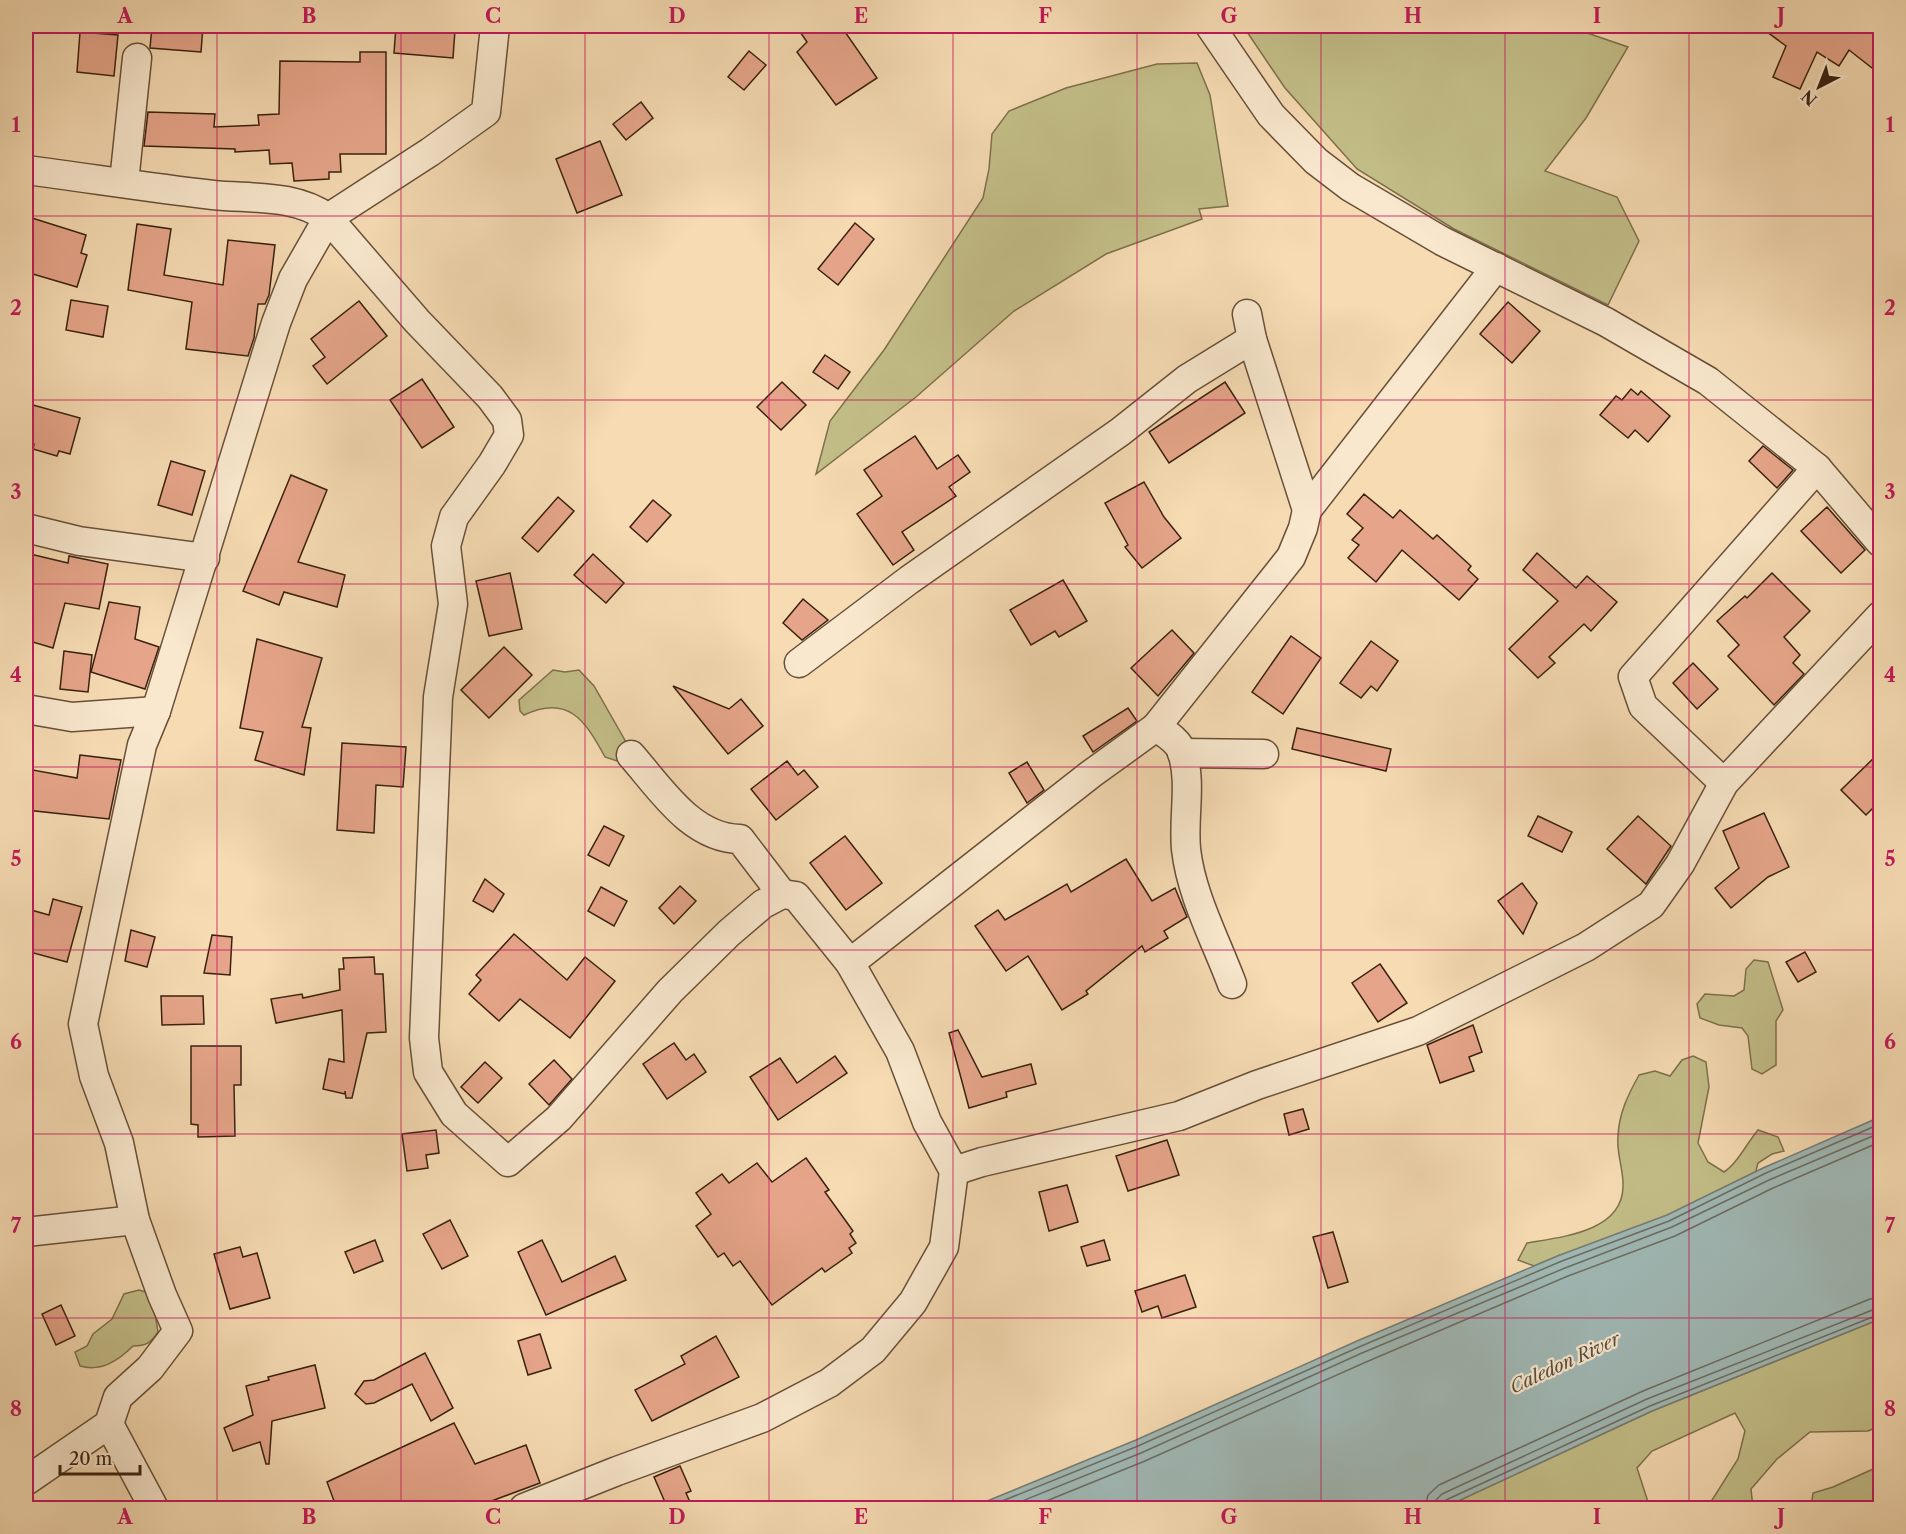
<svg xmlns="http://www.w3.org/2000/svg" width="1906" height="1534" font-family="'Libre Caslon Text',serif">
<rect width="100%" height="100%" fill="#f6dbb3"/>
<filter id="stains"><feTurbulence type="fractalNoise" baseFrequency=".00333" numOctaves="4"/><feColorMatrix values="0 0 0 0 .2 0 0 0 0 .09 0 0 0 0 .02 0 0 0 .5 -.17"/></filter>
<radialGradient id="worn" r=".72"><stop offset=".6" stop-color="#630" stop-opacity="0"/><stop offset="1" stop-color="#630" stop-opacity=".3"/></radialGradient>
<g fill="#c3be88" stroke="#7e704c" stroke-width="1.5">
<path d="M1243 26H1567L1628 47 1586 118 1545 171 1617 197 1639 241 1608 305 1454 229 1357 169 1285 88Z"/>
<path d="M1197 63 1210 95 1228 206 1199 209 1202 219 1106 254 1014 311 916 397 816 474 830 421 884 350 983 198 989 169 992 134 1009 111 1066 88 1157 64Z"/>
<path d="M553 670 565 672 579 670 594 686 634 756 626 764 605 757C585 720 568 694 524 715L520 711 519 700Z"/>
<path d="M1754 960 1768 962 1783 1010 1776 1021V1065L1762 1074 1752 1069 1748 1036 1742 1028 1719 1025 1700 1018 1697 1004 1705 994 1734 996 1744 990 1746 969Z"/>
<path d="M1693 1056 1706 1062 1709 1087 1698 1143 1708 1162 1724 1172C1737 1164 1747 1143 1758 1130L1778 1137 1784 1151 1772 1154 1758 1163 1747 1206 1560 1255 1534 1266 1518 1260 1527 1243C1561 1237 1622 1232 1623 1187 1624 1170 1616 1153 1618 1136 1619 1113 1628 1095 1639 1075L1655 1071 1670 1076 1682 1060Z"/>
<path d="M139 1290 152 1294 158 1332C151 1343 146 1346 133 1346 118 1361 101 1372 80 1366L75 1352 87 1346 93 1334 112 1319 124 1294Z"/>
<path d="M1880 1319V1426L1868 1431 1810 1432 1777 1459 1751 1489 1753 1508H1707L1738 1459 1745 1431 1735 1413 1652 1451 1637 1468 1650 1508H1443L1652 1411Z"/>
<path d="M1880 1466V1501L1865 1508H1811L1813 1493 1833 1487Z"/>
</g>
<path fill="#a0b9b6" stroke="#777c73" stroke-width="1.5" d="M1880 1117V1319L1652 1411 1443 1508H970L1136 1440 1357 1341 1560 1255 1667 1215 1763 1168Z"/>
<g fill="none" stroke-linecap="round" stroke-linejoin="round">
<g stroke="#6c6d62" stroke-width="1.5">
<path d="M985 1508 1138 1446 1359 1347 1562 1261 1669 1221 1766 1173 1880 1124"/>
<path d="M1005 1508 1141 1453 1362 1353 1565 1268 1672 1227 1769 1180 1880 1133"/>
<path d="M1029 1508 1145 1461 1366 1362 1568 1276 1675 1236 1773 1188 1880 1142"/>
<path d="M1425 1508 1428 1495 1439 1485 1643 1391 1870 1299 1880 1298"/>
<path d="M1434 1508 1436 1500 1442 1494 1647 1399 1880 1307"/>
<path d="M1442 1508 1446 1500 1650 1406 1880 1314"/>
</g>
</g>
<g fill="#e6a58a" stroke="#39210f" stroke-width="1.5">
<path d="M152 26H203L201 52 150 48Z"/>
<path d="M396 26 455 30 453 58 394 53Z"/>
<path d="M796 26H841L877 78 836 105 797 52 807 42Z"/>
<path d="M1759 26H1881V75L1849 50 1839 66 1817 52 1800 89 1773 77 1786 46Z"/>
<path d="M80 32 118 35 114 76 77 72Z"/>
<path d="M749 51 766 65 744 90 728 77Z"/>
<path d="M360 52H386V154H340L341 172H329V179L294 181 292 163 270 164 269 150 235 152V149L144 146 148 112 215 114 214 127 259 125 258 115 279 114 280 61 360 62Z"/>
<path d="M641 102 653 118 626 140 613 124Z"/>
<path d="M600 141 622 195 577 213 556 159Z"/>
<path d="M32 218 86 235 81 253 87 255 77 287 26 272 32 252 26 250V239Z"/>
<path d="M855 223 874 239 838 285 818 269Z"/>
<path d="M137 224 171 229 164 275 223 285 228 240 275 245 269 295 265 304H258L254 338 248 356 186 349 192 302 128 290Z"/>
<path d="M71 300 108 306 103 337 66 330Z"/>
<path d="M359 301 387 336 327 384 313 366 325 357 311 339Z"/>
<path d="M1508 302 1540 331 1512 363 1480 334Z"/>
<path d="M825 355 850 372 838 389 813 372Z"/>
<path d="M422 379 454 427 422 448 390 400Z"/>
<path d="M782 382 806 405 781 430 757 407Z"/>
<path d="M1225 382 1245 413 1169 463 1149 432Z"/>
<path d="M1631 389 1638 395 1641 391 1670 416 1648 442 1635 430 1628 438 1600 415 1616 396 1622 400Z"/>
<path d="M33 405 80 418 70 454 59 451 57 456 33 449 34 444 26 442V418Z"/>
<path d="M915 436 937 469 958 455 970 472 949 487 956 496 902 532 914 550 893 565 857 514 882 496 864 470Z"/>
<path d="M1763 446 1793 470 1777 488 1749 461Z"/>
<path d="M171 461 205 471 192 515 158 505Z"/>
<path d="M291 475 327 490 298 562 345 575 337 607 284 592 279 605 243 591Z"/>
<path d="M1144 482 1164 517 1181 538 1142 568 1125 547 1128 545 1105 503Z"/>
<path d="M1364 494 1393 518 1400 510 1433 539 1437 535 1471 566 1468 570 1478 579 1459 600 1402 550 1376 582 1348 558 1359 545 1352 540 1363 528 1347 514Z"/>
<path d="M558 497 574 511 538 552 522 538Z"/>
<path d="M653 500 671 515 647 542 630 527Z"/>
<path d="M1827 507 1865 550 1841 573 1801 531Z"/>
<path d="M26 553 68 563 69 556 108 564 99 609 65 603 53 648 26 640Z"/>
<path d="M1537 553 1576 588 1587 576 1617 602 1591 631 1584 624 1549 657 1555 663 1538 678 1509 649 1558 601 1523 570Z"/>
<path d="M593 554 624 583 606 603 574 575Z"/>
<path d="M510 573 522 629 489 636 476 581Z"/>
<path d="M1772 573 1810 611 1784 637 1800 655 1793 663 1804 674 1774 705 1728 656 1739 645 1717 621 1745 596 1747 598Z"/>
<path d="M1063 580 1087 621 1059 637 1055 631 1031 645 1010 610Z"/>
<path d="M803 599 828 620 802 640 783 623Z"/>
<path d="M109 602 140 607 135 639 159 647 145 689 91 672Z"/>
<path d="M1172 630 1194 653 1158 696 1131 668Z"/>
<path d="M1291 636 1321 658 1283 714 1252 692Z"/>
<path d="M257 639 322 658 302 727 311 728 304 775 255 760 263 732 240 728Z"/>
<path d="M1371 641 1398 661 1377 691 1371 686 1361 698 1340 683Z"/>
<path d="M504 647 532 675 489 718 461 690Z"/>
<path d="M64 651 92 655 88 692 60 689Z"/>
<path d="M1693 663 1718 689 1697 709 1673 683Z"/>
<path d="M673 686 729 709 741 699 763 726 728 754Z"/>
<path d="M1128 708 1137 721 1093 752 1083 736Z"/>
<path d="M1297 728 1391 749 1386 771 1292 749Z"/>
<path d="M342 743 406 747 403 787 376 785 374 833 337 830Z"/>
<path d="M1881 751V800L1866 815 1841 790Z"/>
<path d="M80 755 121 760 109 819 26 810 33 770 77 778Z"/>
<path d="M787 761 798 775 804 770 818 787 776 820 751 789Z"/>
<path d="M1027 762 1044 790 1027 803 1009 773Z"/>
<path d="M1764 813 1789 867 1768 877 1731 908 1715 888 1739 868 1723 831Z"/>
<path d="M1538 816 1572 832 1562 852 1528 836Z"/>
<path d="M1638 816 1671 846 1646 884 1607 849Z"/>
<path d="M604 826 624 836 609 866 588 855Z"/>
<path d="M845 836 882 883 846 910 810 863Z"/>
<path d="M1126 859 1152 901 1175 888 1187 917 1164 931 1168 938 1145 952 1142 946 1086 991 1088 994 1062 1010 1028 956 1006 971 975 926 998 910 1005 920 1067 884 1071 892Z"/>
<path d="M485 879 504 894 493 912 473 901Z"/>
<path d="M1522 883 1537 903 1523 934 1498 901Z"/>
<path d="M680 886 696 901 674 924 659 908Z"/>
<path d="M601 887 627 901 614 926 588 911Z"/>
<path d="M53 899 82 907 67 962 26 951V931L31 910 49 915Z"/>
<path d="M131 930 155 937 147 967 125 961Z"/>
<path d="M514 934 567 980 585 957 615 981 570 1038 520 999 499 1021 469 994 481 980 476 975Z"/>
<path d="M212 935 232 937 230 975 204 973Z"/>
<path d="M1805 952 1816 972 1798 982 1786 962Z"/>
<path d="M374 957 375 974H383L386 1032 367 1033 352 1098H346L345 1091V1094L323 1089 329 1059 344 1062 342 1010 276 1023 271 999 302 994 303 998 340 990 339 969H344L343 958Z"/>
<path d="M1380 964 1407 1003 1378 1022 1352 983Z"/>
<path d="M161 996H203L204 1024 162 1025Z"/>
<path d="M1473 1025 1482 1052 1469 1057 1474 1071 1440 1083 1427 1045Z"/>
<path d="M958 1030 982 1077 1031 1064 1036 1084 1006 1092 1007 1097 969 1108 949 1033Z"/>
<path d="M674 1043 686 1060 694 1054 706 1072 667 1099 643 1064Z"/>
<path d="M191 1046H241V1085H234L235 1136 198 1137V1125L191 1124Z"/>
<path d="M835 1056 847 1073 778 1120 750 1077 780 1058 797 1083Z"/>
<path d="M554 1060 572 1079 549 1105 529 1084Z"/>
<path d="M485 1062 502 1078 478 1103 461 1087Z"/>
<path d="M1303 1109 1309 1129 1289 1135 1284 1114Z"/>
<path d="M436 1130 439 1153 426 1155 428 1168 407 1171 402 1134Z"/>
<path d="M1167 1140 1179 1175 1128 1191 1116 1156Z"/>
<path d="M806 1158 829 1190 825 1192 853 1231 850 1234 856 1243 849 1248 852 1253 825 1272 822 1268 772 1305 740 1261 733 1266 724 1253 718 1257 696 1226 711 1214 696 1193 722 1174 729 1183 757 1163 772 1182Z"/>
<path d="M1067 1185 1078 1222 1049 1231 1039 1192Z"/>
<path d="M450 1220 468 1256 442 1269 423 1234Z"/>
<path d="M1333 1232 1348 1282 1328 1288 1313 1237Z"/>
<path d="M375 1240 383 1261 354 1273 345 1252Z"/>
<path d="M542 1240 562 1282 615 1256 626 1280 546 1315 518 1252Z"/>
<path d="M1104 1240 1110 1260 1087 1266 1081 1247Z"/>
<path d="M240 1247 243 1257 257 1253 270 1298 230 1309 214 1254Z"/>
<path d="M1185 1275 1196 1307 1162 1318 1158 1306 1142 1312 1135 1291Z"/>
<path d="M61 1305 75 1336 56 1345 42 1314Z"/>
<path d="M540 1334 551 1368 528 1375 518 1341Z"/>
<path d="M716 1336 739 1377 652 1421 635 1390 685 1364 681 1356Z"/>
<path d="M425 1353 453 1408 431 1421 412 1384 374 1403 366 1404 355 1394 364 1381 374 1380Z"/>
<path d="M315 1365 325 1408 272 1421 269 1464H266L260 1442 233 1451 224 1428 253 1415 246 1386 269 1380 268 1377Z"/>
<path d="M454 1423 475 1464 526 1445 540 1483 470 1509H337L327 1482Z"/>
<path d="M680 1466 691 1491 686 1493 693 1509H668L654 1477Z"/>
</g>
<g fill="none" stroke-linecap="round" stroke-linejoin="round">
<defs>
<g id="minor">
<path d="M1210 26 1271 115 1316 161 1350 187 1442 241 1606 322 1708 381 1817 468 1880 542"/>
<path d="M26 170C88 178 150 188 213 195 252 199 295 194 328 218L417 321 490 397 507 420 509 435 492 464 454 517 446 546 453 604 438 697 424 1038 428 1072 454 1114 508 1162 559 1118 670 991 729 933 763 904 782 894 796 896 850 963 900 1051 927 1122 954 1171 944 1247 913 1302 873 1350 829 1383 762 1418 617 1471 524 1508"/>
<path d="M124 182 137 58"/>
<path d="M1247 314 1252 339 1307 510"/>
<path d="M26 528 79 541 205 558"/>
<path d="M799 663 909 580 1120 432 1187 379 1252 339"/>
<path d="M26 709 72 717 156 711"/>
<path d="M1156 727C1166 734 1178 740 1182 752 1192 782 1183 817 1186 849 1191 895 1216 941 1232 984"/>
<path d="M1182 753 1264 754"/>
<path d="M631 755C661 789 691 838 740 839L782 894"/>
<path d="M1724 783 1643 706 1633 677 1817 468"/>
<path d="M850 963 1091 774 1156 727 1291 557 1303 528 1307 510 1496 267"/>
<path d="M954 1171 982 1162 1179 1116 1257 1085 1418 1031 1586 947 1651 905 1680 864 1724 783 1880 616"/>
<path d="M26 1232 135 1220"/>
<path d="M109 1424 118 1397 150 1368 178 1331 162 1295 135 1220 119 1143 94 1076 83 1024 142 745 156 711 276 323 293 279 328 218 430 152 486 112 495 26"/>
<path d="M26 1481 109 1424 154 1508"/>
</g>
</defs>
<use href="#minor" stroke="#685038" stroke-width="31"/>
<use href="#minor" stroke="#f9e8ce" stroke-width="28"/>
</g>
<path fill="none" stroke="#c2185b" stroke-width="1.5" stroke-opacity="0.55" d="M217 26V1508M401 26V1508M585 26V1508M769 26V1508M953 26V1508M1137 26V1508M1321 26V1508M1505 26V1508M1689 26V1508M26 216H1880M26 400H1880M26 584H1880M26 767H1880M26 950H1880M26 1134H1880M26 1318H1880"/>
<g text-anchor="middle" stroke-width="4.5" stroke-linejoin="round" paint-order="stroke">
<g font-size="18" font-style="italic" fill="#584f41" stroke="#f9e8ce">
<text transform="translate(1565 1363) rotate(-25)" y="6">Caledon River</text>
</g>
</g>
<rect width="1906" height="1534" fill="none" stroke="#f6dbb3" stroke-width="66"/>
<g transform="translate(1819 87) rotate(222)" stroke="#f9e8ce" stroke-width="4.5" paint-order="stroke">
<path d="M0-4.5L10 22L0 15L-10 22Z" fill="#39210f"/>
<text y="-9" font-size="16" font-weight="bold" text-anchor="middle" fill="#39210f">N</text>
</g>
<path d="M60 1465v9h80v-9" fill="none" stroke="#39210f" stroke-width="3"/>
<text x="69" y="1465" font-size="18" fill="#39210f" stroke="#f9e8ce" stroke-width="4.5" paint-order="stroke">20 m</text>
<rect x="33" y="33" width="1840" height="1468" fill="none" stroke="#c2185b" stroke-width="2"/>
<g font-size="20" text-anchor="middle" font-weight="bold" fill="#c2185b">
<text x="125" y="23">A</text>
<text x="309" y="23">B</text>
<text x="493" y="23">C</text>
<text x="677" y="23">D</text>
<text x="861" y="23">E</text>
<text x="1045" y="23">F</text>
<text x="1229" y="23">G</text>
<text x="1413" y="23">H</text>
<text x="1597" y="23">I</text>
<text x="1781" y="23">J</text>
<text x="16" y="132">1</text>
<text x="1890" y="132">1</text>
<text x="16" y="315">2</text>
<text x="1890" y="315">2</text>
<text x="16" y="499">3</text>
<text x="1890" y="499">3</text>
<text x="16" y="682">4</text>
<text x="1890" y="682">4</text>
<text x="16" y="866">5</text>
<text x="1890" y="866">5</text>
<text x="16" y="1049">6</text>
<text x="1890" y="1049">6</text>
<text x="16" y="1233">7</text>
<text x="1890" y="1233">7</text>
<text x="16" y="1416">8</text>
<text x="1890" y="1416">8</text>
<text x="125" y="1524">A</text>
<text x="309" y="1524">B</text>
<text x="493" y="1524">C</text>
<text x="677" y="1524">D</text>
<text x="861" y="1524">E</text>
<text x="1045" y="1524">F</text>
<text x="1229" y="1524">G</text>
<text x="1413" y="1524">H</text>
<text x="1597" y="1524">I</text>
<text x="1781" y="1524">J</text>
</g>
<rect width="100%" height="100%" filter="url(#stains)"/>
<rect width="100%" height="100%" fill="url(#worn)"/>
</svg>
